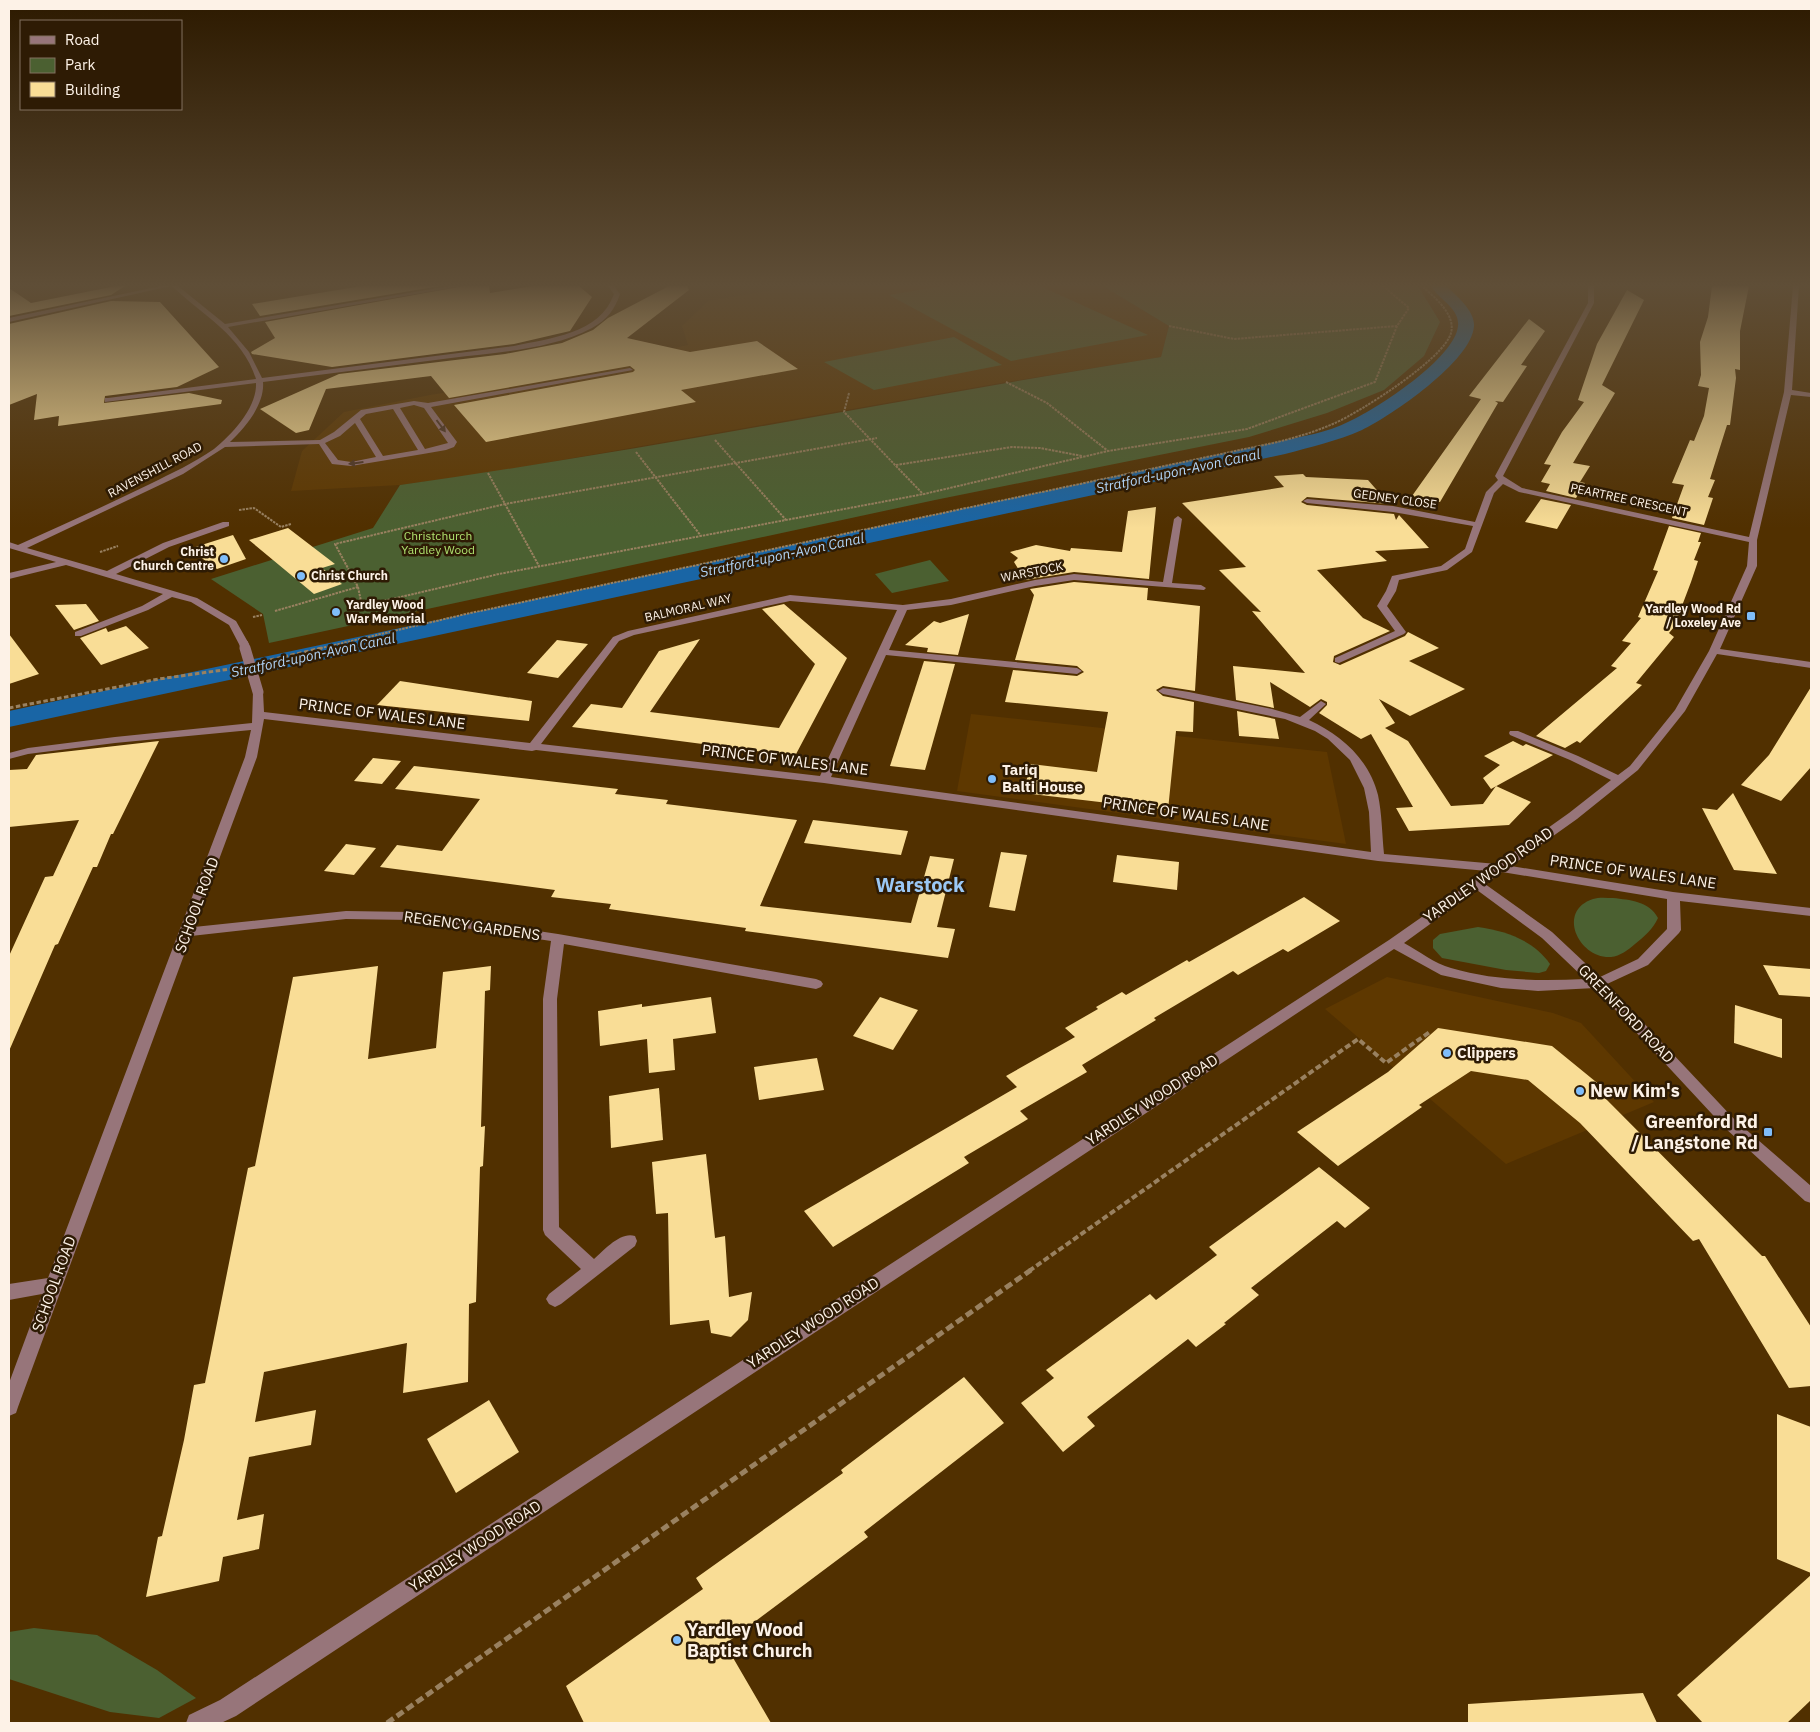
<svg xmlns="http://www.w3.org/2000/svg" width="1820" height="1732" font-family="'IBM Plex Sans',sans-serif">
<rect width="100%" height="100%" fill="#513000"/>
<g fill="#5e3800">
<path d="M799 286H1103L1169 326 1161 357 1006 382 488 473 400 485 291 491 302 451 344 412 430 395 532 378 688 345 682 326 708 301Z"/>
<path d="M971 714 1327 752 1346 844 957 791Z"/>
<path d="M1387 977 1553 1013 1581 1023 1654 1102 1506 1164 1325 1009Z"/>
</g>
<g fill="#4b6031">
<path d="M942 286H1040L1148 335 1011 361 889 295Z"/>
<path d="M1103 286H1418L1440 322 1424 356 1384 390 1327 413 1249 437 935 500 269 643 263 614 211 579 373 528 400 485C655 449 907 398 1161 357L1169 326Z"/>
<path d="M954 337 1002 365 874 390 824 362Z"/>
<path d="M930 560 949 581 892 593 875 574Z"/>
<path d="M1613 898C1630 900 1649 901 1658 918 1653 929 1644 937 1635 944 1628 950 1620 956 1611 957 1579 959 1556 911 1593 899 1599 897 1607 898 1613 898Z"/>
<path d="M1478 927C1506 931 1533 940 1550 964L1546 971 1539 973 1506 970 1442 958 1433 948V940L1440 934Z"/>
<path d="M34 1628 97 1635 157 1670 196 1698 159 1718 110 1712 9 1679V1632Z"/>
</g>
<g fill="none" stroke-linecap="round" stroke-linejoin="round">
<path fill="#1965a5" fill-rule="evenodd" d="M1431 286H1446C1456 295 1475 311 1474 326 1472 361 1391 416 1362 430 1337 441 1311 447 1285 454L9 727V711L1314 434C1326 431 1338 427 1350 421 1378 408 1455 358 1458 326 1460 308 1438 299 1431 286Z"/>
</g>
<g fill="#f9dd96">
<path d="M116 286H125L111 295 9 316V288L31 303Z"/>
<path d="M362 286H440L260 316 252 304Z"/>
<path d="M464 286H489L490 293 533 286H579L592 297 570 331 514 344 332 367 252 354 251 352 275 338 265 322Z"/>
<path d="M669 286H687L689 290 627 338 690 352 757 341 798 369 681 390 696 402 486 442 454 405 633 372 635 370 630 366 449 398 431 376 326 389 309 430 296 433 260 409 339 374 505 354 562 343 593 330 608 318Z"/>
<path d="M1712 286H1749L1740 331V370L1735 369 1736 378 1730 425H1727L1710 479 1715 480 1708 497 1713 498 1704 525 1672 518 1684 485 1672 483 1690 440 1694 441 1704 416 1709 388 1698 386 1701 375 1700 342 1708 317Z"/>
<path d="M1627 290 1644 300 1602 385 1615 393 1573 463 1590 466 1580 482 1585 483 1576 498 1546 491 1550 484 1541 482 1551 465 1544 464 1562 432 1584 402 1578 400 1597 344Z"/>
<path d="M111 301 160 302 219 367 177 387 105 396 104 403 189 393 222 400 221 404 58 426 59 416 34 420 37 394 9 405V324Z"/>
<path d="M1529 319 1545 331 1521 365 1527 366 1503 402 1495 401 1498 403 1440 502 1412 496 1481 399 1469 396Z"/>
<path d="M1303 474 1306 477 1368 480 1389 504 1307 497 1301 502 1307 505 1394 514 1396 520 1399 515 1429 548 1375 551 1387 561 1317 570 1363 618 1390 631 1334 656 1333 662 1340 665 1405 636 1408 632 1439 648 1409 661 1465 689 1410 716 1379 699 1395 723 1385 728 1408 741 1451 806 1483 804 1496 786 1531 802 1509 825 1409 831 1396 808 1413 807 1371 734 1361 739 1319 713 1327 705V702L1321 699 1310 707 1270 682 1274 708 1236 700 1233 666 1305 673 1252 611 1261 612 1219 570 1246 567 1182 503 1284 487 1274 476Z"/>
<path d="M1541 499 1571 505 1557 529 1525 522Z"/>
<path d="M1156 507 1149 579 1074 572 1025 580 1014 562 1018 558 1010 552 1036 545 1070 551 1071 548 1122 552 1128 511Z"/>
<path d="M1669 526 1701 533 1698 542H1701L1694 560 1698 561 1691 582 1674 627 1669 633 1674 637 1636 683 1642 685 1580 743 1577 741 1565 748 1536 736 1617 668 1611 666 1631 643 1622 641 1641 618 1638 617 1658 571 1653 570Z"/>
<path d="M288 528 335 564 322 568 342 584 314 594 249 540Z"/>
<path d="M233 535 246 559 217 569 189 549Z"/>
<path d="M1074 582 1148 588 1147 600 1200 606 1195 691 1163 686 1156 690 1163 696 1194 702 1193 732 1176 731 1168 810 1023 793 1031 764 1097 772 1108 712 1005 702 1013 670 1077 676 1084 672 1077 666 1015 660 1034 595 1030 589Z"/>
<path d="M86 604 99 621 74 630 55 605Z"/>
<path d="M784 604 847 658 795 756 572 727 591 704 622 708 659 651 700 639 650 712 779 728 815 664 762 609Z"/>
<path d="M969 614 958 655 927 652 928 648 905 645 934 621 940 623Z"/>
<path d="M126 626 149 648 101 665 80 638 106 628 108 632Z"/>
<path d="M9 634 39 674 9 684Z"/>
<path d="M557 640 588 644 558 678 527 673Z"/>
<path d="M924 661 955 664 925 770 890 766Z"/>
<path d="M400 681 532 701 529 721 377 705Z"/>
<path d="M1811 687V767L1781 801 1741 785 1769 755Z"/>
<path d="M1237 711 1275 719 1279 739 1239 736Z"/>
<path d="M159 741 113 834H111L97 867H93L58 944 55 945 9 1051V956L45 877 53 876 79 820 9 827V770L27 769 36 755Z"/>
<path d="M1513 741 1523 746 1526 744 1553 755 1491 789 1483 778 1500 765 1484 756Z"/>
<path d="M373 758 401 761 382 784 354 781Z"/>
<path d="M414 766 618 789 615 794 668 800 666 804 797 820 760 906 911 923 930 856 954 859 937 927 955 929 948 958 745 931 746 928 609 909 611 904 551 897 555 890 380 867 397 845 442 851 480 799 395 789Z"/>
<path d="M1733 793 1777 874 1734 870 1702 808 1717 810Z"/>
<path d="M813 820 908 831 901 855 804 843Z"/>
<path d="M346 844 376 848 354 875 324 871Z"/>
<path d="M1001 852 1027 855 1015 911 989 907Z"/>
<path d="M1117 855 1179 862 1177 890 1113 882Z"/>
<path d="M1304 897 1340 921 1288 952 1283 949 1238 975 1233 971 1154 1018 1156 1020 1082 1065 1087 1072 1020 1111 1028 1119 964 1157 969 1163 833 1247 804 1211 1017 1087 1006 1076 1075 1037 1065 1028 1098 1009 1096 1007 1122 992 1126 995 1187 960 1189 962Z"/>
<path d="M1763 965 1811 969V997L1779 995Z"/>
<path d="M378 966 368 1059 436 1048 443 972 491 966 490 990 485 991 481 1127 485 1126 483 1166 480 1167 476 1302 469 1304 468 1382 403 1393 407 1343 264 1372 255 1422 316 1410 311 1445 249 1457 237 1520 264 1514 259 1549 223 1557 219 1581 146 1597 158 1537 162 1536 184 1440 194 1385 205 1383 248 1168 255 1166 293 977Z"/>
<path d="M711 997 716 1033 673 1039 675 1070 649 1073 647 1039 600 1046 598 1011 642 1004V1007Z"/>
<path d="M880 997 918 1010 893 1050 853 1036Z"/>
<path d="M1735 1005 1782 1019V1058L1734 1043Z"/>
<path d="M1438 1028 1552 1046 1612 1095 1605 1098 1762 1256H1765L1811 1327V1386L1789 1388 1699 1239 1693 1241 1580 1123 1528 1080 1471 1071 1419 1105 1422 1107 1338 1166 1297 1132 1388 1072Z"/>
<path d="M817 1058 824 1090 759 1100 754 1067Z"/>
<path d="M659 1088 663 1140 611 1148 609 1096Z"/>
<path d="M706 1154 715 1238 725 1236 729 1297 752 1292 748 1320 731 1337 711 1333 709 1320 670 1325 668 1213 656 1214 652 1162Z"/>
<path d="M1319 1167 1370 1208 1345 1228 1337 1221 1251 1288 1259 1295 1224 1323 1226 1324 1196 1347 1188 1339 1087 1417 1095 1426 1063 1452 1021 1403 1054 1378 1046 1370 1150 1294 1156 1300 1217 1255 1209 1247Z"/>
<path d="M964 1377 1004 1423 864 1532 868 1537 725 1644 771 1723H584L566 1686 703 1589 696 1578 843 1473 841 1470Z"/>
<path d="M489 1400 519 1452 456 1493 427 1439Z"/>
<path d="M1777 1414 1811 1427V1573L1777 1559Z"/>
<path d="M1811 1575V1700L1787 1723H1703L1677 1695Z"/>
<path d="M1643 1693 1657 1723H1468V1704Z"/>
</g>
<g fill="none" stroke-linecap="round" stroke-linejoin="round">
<g stroke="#998160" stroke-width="2" stroke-dasharray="2.5 1" stroke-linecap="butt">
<path d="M1169 326 1234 339 1397 326"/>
<path d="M1006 382 1047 403 1108 451"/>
<path d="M849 393 844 412 923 494"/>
<path d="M715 440 786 520"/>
<path d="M636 452 701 536"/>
<path d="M896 465 1012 447 1040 448 1082 456"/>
<path d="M488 473 539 566"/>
<path d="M239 510 254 508 281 527 291 524"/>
<path d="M100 552 118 546"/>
<path d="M358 587 362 606 499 574 924 494 1108 451 1247 429 1375 382 1397 326 1409 308 1383 286"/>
<path d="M275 611 358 587 335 544 505 504 877 438"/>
<path d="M253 617 262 615"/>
<path d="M317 649 466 614 1273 443C1294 438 1315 432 1335 423 1360 412 1444 359 1451 333 1456 314 1434 297 1422 286"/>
</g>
<g stroke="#998160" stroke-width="3" stroke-dasharray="4.5 2.5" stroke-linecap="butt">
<path d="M270 660 322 648"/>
<path d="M9 708 159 679 230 669"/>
</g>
<path stroke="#998160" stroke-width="4" stroke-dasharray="6 3" stroke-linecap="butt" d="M1029 1271 1358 1039 1386 1063 1431 1031"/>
<path stroke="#998160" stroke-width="5" stroke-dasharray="8 4" stroke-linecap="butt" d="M387 1723 1031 1270"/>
<g fill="#97757a" fill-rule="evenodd">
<path d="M161 286H171L9 322V318Z"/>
<path d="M172 286H178L225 324 450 286H462L228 327 249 352 262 378 514 346C550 338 600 334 614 294L608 286H614L620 294C615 309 607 320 592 328 550 350 497 352 451 358 389 366 326 374 263 382 265 404 245 428 230 442L320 440 334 432 361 410 414 401 428 403 630 368 633 370 431 407 457 442 454 447 446 450 423 454 351 466 332 464 319 444 225 447 183 474 27 548 107 571 163 543 223 522H229V526L169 547 116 574 197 598 236 621 249 644 248 646H240L229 625 191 602 172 597 148 610 81 636H75V632L142 606 163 594 66 565 9 579V573L56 562 9 548V542L18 545C63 525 107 505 150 484 172 473 194 463 214 449 232 434 257 408 256 383L105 402V398H108L256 379C242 335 203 316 172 286ZM414 405 424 408 448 443 425 449 400 408ZM393 409 418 450 383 456 360 419 366 414ZM355 423 376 457 351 462 338 460 325 443 340 436Z"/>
<path d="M1588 286H1594V303L1503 476 1522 488 1749 537 1784 392 1793 286H1799L1792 390 1811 393V397L1791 395 1757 540V566L1720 649 1811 662V668L1717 654 1685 711 1638 770 1577 819 1511 866 1673 892 1811 908V916L1680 901 1681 930 1679 933 1648 965 1607 984 1735 1120 1811 1186V1203L1805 1201 1725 1128 1595 988 1538 991 1501 988 1441 975 1394 949 236 1716 221 1723H186L189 1715 220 1700 1389 940 1469 884 1471 880 1487 871 1378 861 824 783 536 750 532 751 264 719 257 757 194 927 346 911 411 912 558 934 816 979 821 981 823 984 821 987 816 989 564 944 557 999 559 1227 594 1259C604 1250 621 1231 635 1236L637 1241 635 1246 561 1304 555 1307 549 1304 546 1299 549 1294 581 1269 545 1235 543 1230V999L551 941 411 920 346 919 191 936 18 1407 16 1413 9 1416V1383L42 1294 9 1300V1284L48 1278 245 757 251 730 115 743 28 754 9 759V753L28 748 115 737 252 723 253 692 258 689 263 692 264 712 530 743 613 637 628 631 790 595 903 605 951 599 1035 580 1074 574 1163 582 1174 519 1178 516 1182 519 1172 583 1201 585 1206 588 1204 590 1074 580 1035 586 951 605 907 610 889 650 1077 668 1082 671 1077 674 886 655 831 777 1371 852 1369 812 1364 788 1350 760 1328 739 1315 731 1285 719 1163 694 1158 691 1163 688 1189 692 1272 709 1300 717 1321 701 1326 704 1309 720C1341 735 1369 759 1378 795 1382 814 1382 834 1384 854L1497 864 1569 813 1611 780 1570 760 1510 735 1509 733 1510 731H1518L1578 756 1618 775 1630 766 1675 710 1709 651 1747 566 1749 542 1519 492 1503 484 1494 493 1472 552 1447 570 1399 580 1396 591 1387 606 1406 632 1404 634 1339 663 1335 662V658L1395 631 1377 606 1386 591 1392 576 1441 566 1465 549 1473 526 1393 512 1307 503 1303 501 1307 499 1393 506 1475 522 1486 492 1498 480 1495 476 1588 303ZM790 601 897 610 820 776 541 744 619 641 634 635ZM1502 872 1667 899V929L1638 959 1600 977 1552 932 1485 884ZM1477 890 1542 938 1585 979C1540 981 1495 981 1451 968 1435 964 1419 951 1404 943Z"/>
</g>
<path stroke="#97757a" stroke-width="9" d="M244 644 245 649"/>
<path stroke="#97757a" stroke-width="11" d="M245 648 258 692"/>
</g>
<defs><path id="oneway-solid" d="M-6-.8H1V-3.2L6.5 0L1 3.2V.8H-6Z" transform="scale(1.25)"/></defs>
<g fill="#4e3627">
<use href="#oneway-solid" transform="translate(441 426) rotate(53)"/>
<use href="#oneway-solid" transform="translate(356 463) rotate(173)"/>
</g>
<linearGradient id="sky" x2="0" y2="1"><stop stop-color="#2d1a00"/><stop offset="0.54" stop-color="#5f4e37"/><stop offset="1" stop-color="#5f4e37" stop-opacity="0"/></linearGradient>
<rect width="1820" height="528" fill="url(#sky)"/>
<g fill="#7fbdfa" stroke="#2e1b04" stroke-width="2">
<circle cx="224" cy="559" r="5"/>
<circle cx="301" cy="576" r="5"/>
<circle cx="336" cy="612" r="5"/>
<rect x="1746" y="611" width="10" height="10" rx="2.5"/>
<circle cx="992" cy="779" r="5"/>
<circle cx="1447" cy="1053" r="5"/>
<circle cx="1580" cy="1091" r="5"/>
<rect x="1763" y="1127" width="10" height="10" rx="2.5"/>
<circle cx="677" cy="1640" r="5"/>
</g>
<g text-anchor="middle" stroke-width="5" stroke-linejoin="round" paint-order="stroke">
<g font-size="12" fill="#fdf2e7" stroke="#2e1b04">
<text transform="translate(155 470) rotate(-28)" y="4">RAVENSHILL ROAD</text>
<text transform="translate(1395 499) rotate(8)" y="4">GEDNEY CLOSE</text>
<text transform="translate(1629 500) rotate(12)" y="4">PEARTREE CRESCENT</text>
<text transform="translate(1032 572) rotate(-11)" y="4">WARSTOCK</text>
<text transform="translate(688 608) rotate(-13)" y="4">BALMORAL WAY</text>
</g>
<g font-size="12" fill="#afe26f" stroke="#2e1b04">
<text x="438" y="540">Christchurch<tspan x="438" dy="14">Yardley Wood</tspan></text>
</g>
<g font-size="12" font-weight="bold" fill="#fdf2e7" stroke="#2e1b04" text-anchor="end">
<text x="214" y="556">Christ<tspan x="214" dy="14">Church Centre</tspan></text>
<text x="311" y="580" text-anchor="start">Christ Church</text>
<text x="346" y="609" text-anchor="start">Yardley Wood<tspan x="346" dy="14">War Memorial</tspan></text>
<text x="1741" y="613">Yardley Wood Rd<tspan x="1741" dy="14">/ Loxeley Ave</tspan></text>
</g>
<g font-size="14" font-style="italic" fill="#b1d4f7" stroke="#2e1b04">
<text transform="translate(1178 471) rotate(-12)" y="5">Stratford-upon-Avon Canal</text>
<text transform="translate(782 555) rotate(-12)" y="5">Stratford-upon-Avon Canal</text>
<text transform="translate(313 655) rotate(-12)" y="5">Stratford-upon-Avon Canal</text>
</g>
<g font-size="15" fill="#fdf2e7" stroke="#2e1b04">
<text transform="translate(382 714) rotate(7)" y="5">PRINCE OF WALES LANE</text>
<text transform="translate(785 760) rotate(7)" y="5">PRINCE OF WALES LANE</text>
<text transform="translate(1186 814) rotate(8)" y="5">PRINCE OF WALES LANE</text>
<text transform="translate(1633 872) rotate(8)" y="5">PRINCE OF WALES LANE</text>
<text transform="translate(1488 875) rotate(-35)" y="5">YARDLEY WOOD ROAD</text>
<text transform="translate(197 905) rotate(-70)" y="5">SCHOOL ROAD</text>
<text transform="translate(472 926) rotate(8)" y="5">REGENCY GARDENS</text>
<text transform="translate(1626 1014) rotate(46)" y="5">GREENFORD ROAD</text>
<text transform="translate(1152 1100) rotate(-33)" y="5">YARDLEY WOOD ROAD</text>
<text transform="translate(54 1284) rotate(-70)" y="5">SCHOOL ROAD</text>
<text transform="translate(813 1323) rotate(-33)" y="5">YARDLEY WOOD ROAD</text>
<text transform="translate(475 1546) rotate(-33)" y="5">YARDLEY WOOD ROAD</text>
</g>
<g font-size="15" font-weight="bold" fill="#fdf2e7" stroke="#2e1b04" text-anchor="start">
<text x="1002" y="775">Tariq<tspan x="1002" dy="17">Balti House</tspan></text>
<text x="1457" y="1058">Clippers</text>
</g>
<g font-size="18" font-weight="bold" fill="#fdf2e7" stroke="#2e1b04" text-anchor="start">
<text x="1590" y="1097">New Kim's</text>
<text x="1758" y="1128" text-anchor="end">Greenford Rd<tspan x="1758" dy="21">/ Langstone Rd</tspan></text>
<text x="687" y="1636">Yardley Wood<tspan x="687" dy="21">Baptist Church</tspan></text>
</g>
<g font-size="20" font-weight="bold" fill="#9bc8f5" stroke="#2e1b04">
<text x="920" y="892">Warstock</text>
</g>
</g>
<rect width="1820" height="1732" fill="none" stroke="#fdf2e7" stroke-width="20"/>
<rect x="20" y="20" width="162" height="90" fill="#2e1b04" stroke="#81715f"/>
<rect x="30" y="36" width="25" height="8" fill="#97757a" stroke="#81715f"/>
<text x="65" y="45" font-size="15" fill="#fdf2e7">Road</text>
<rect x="30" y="58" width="25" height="15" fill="#4b6031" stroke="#81715f"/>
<text x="65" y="70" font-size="15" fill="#fdf2e7">Park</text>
<rect x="30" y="82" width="25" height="15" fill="#f9dd96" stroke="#81715f"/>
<text x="65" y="95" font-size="15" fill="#fdf2e7">Building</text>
</svg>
